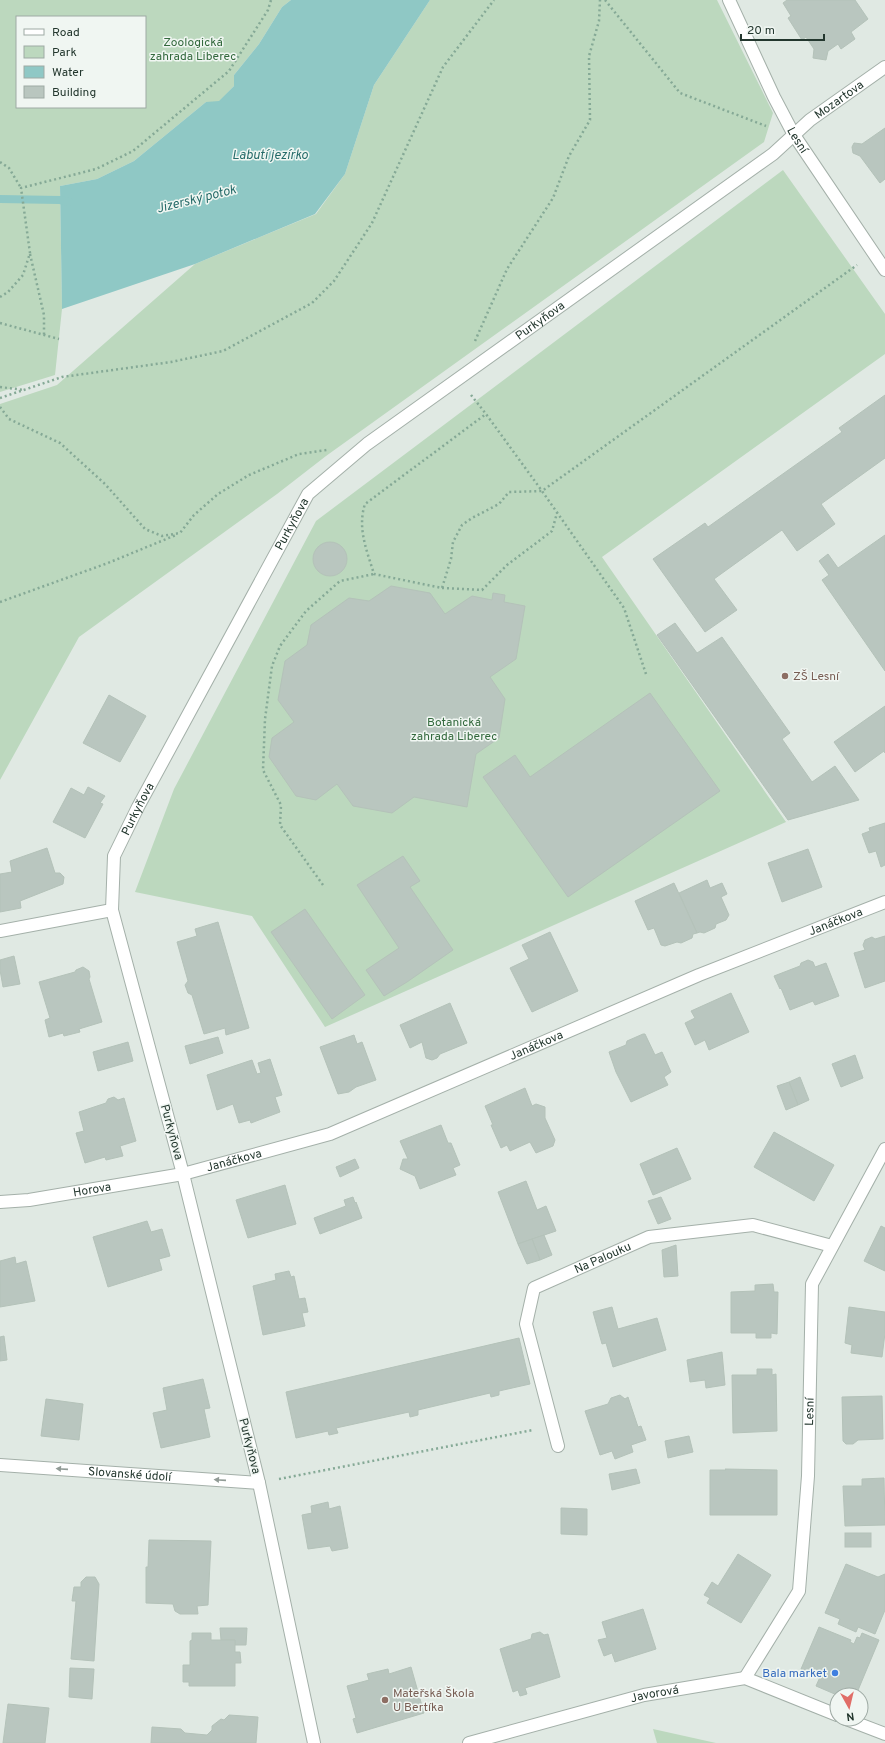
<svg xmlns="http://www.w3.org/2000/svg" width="885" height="1743" font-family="Overpass,sans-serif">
<rect width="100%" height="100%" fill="#e0e9e3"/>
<g fill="#bcd8be" fill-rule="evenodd">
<path d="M0 0H291L282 7 259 44 234 75V86L219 102H206L134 161 97 179 60 186 62 309 55 375 0 392ZM17 17H145V107H17Z"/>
<path d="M430 0H717L773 113 764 142 326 456 277 494 79 637 0 780V404L57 385 195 264 316 214 345 174 374 85Z"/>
<path d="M783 170 885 314V354L602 557 786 822 325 1027 252 916 135 892 174 789 316 521Z"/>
<path d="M653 1729 716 1743H657Z"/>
</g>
<path fill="#8fc8c5" d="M291 0H430L374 85 345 174 315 214 195 264 62 309 60 186 97 179 134 161 206 102 219 101 234 86V75L259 44 282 7Z"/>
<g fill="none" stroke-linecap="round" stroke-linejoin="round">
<path stroke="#8fc8c5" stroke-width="8" d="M0 199 60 200 69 202"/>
</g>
<g fill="#b9c6bf" stroke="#b4c2b9">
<path d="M787 0H855L868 19 851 32 855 39 841 49 838 44 828 51 826 60 813 58 814 49 806 37 802 40 788 18 791 16 783 3Z"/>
<path d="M885 128V179L880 183 860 156 853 153 852 147 854 143 862 144Z"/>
<path d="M885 395V458L821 504 835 524 797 551 782 530 714 579 737 610 705 632 653 559 705 523 708 527 842 432 839 428Z"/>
<path d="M885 535V671L822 580 829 575 819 561 828 554 838 568Z"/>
<circle cx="330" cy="559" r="17"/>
<path d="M391 586 430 593 445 614 472 596 492 600 493 593 505 595 504 602 525 606 516 659 490 677 505 699 499 738 476 754 467 807 414 797 392 813 353 806 337 784 316 800 296 796 269 757 272 738 294 722 278 700 285 661 307 645 311 625 349 598 369 601Z"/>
<path d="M675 623 697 653 722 637 790 733 782 739 812 782 835 766 859 800 788 820 657 635Z"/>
<path d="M650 693 720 791 568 897 483 777 515 755 530 777Z"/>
<path d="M109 695 146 716 120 762 83 743Z"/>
<path d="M885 706V753L884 751 855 772 834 742Z"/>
<path d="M88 787 105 796 100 803 103 804 85 838 53 822 71 788 84 795Z"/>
<path d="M885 823V865L881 867 876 851 869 853 862 834 870 831 869 828Z"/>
<path d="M47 848 55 873H60L64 877 63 884 20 901 21 908 0 912V874L12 872 10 861Z"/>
<path d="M808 849 822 887 782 902 768 863Z"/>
<path d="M403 856 420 881 410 887 453 950 407 982 384 996 366 970 399 948 357 885Z"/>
<path d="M707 880 710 888 722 883 727 894 721 897 729 915 726 920 716 924 715 928 704 933 700 932 697 933 679 893Z"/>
<path d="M674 883 697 933 693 934 692 938 681 943 677 942 665 946 661 945 654 928 648 930 635 901Z"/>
<path d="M305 909 365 995 332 1019 271 932Z"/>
<path d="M218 922 249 1028 226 1035 225 1028 204 1034 192 995 188 993 185 985 188 981 177 942 197 936 195 929Z"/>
<path d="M550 932 578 991 532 1012 510 968 529 959 522 945Z"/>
<path d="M885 936V981L865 988 854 953 865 950 863 945 865 940 872 937 875 939Z"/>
<path d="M14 956 20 984 3 987 0 970V960Z"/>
<path d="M808 960 813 962 815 967 826 963 839 996 815 1005 813 1001 790 1010 781 988 780 989 774 976 800 966 801 963Z"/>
<path d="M83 967 89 971 90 977 89 979 102 1022 79 1029 80 1032 64 1036 63 1033 49 1037 45 1020 50 1018 39 982 75 972 76 970Z"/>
<path d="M731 993 749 1032 709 1050 705 1040 695 1045 685 1023 695 1018 691 1011Z"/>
<path d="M450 1003 467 1043 440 1054 437 1058 432 1060 426 1058 422 1042 410 1048 400 1025Z"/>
<path d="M643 1034H645L655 1055 662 1052 671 1072 664 1077 668 1085 631 1102 616 1072 609 1052 626 1045 627 1041Z"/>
<path d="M354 1035 357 1044 362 1042 376 1080 356 1087 349 1092 338 1094 320 1047Z"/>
<path d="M218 1037 223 1053 190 1064 185 1046Z"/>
<path d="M128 1042 133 1061 98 1071 93 1052Z"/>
<path d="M855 1055 863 1078 841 1087 832 1064Z"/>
<path d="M270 1059 282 1095 275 1097 280 1112 251 1123 250 1120 239 1123 233 1104 217 1110 207 1075 252 1060 257 1074 261 1073 258 1063Z"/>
<path d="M800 1077 809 1100 798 1105 789 1082Z"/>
<path d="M789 1082 798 1105 786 1110 777 1086Z"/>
<path d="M525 1088 532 1106 536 1104 545 1107V1118L555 1140 553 1146 536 1153 530 1142 510 1151 507 1145 501 1148 491 1125H493L485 1106Z"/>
<path d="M114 1097 118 1100 124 1098 136 1141 120 1146 123 1156 106 1160 105 1157 85 1163 76 1133 84 1131 79 1112 106 1103 108 1099Z"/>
<path d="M441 1125 448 1143H451L460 1165 453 1168 456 1175 420 1189 415 1176 400 1169 403 1159H408L400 1141Z"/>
<path d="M774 1132 834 1165 814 1201 754 1167Z"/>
<path d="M677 1148 691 1179 653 1195 640 1164Z"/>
<path d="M355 1159 359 1168 340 1177 336 1167Z"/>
<path d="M526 1181 537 1210 546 1206 556 1231 518 1244 498 1192Z"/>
<path d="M285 1185 296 1224 248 1238 236 1200Z"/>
<path d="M353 1197 355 1203 356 1202 362 1218 320 1234 314 1218 346 1206 344 1200Z"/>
<path d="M661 1197 671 1219 658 1224 648 1201Z"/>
<path d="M147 1221 151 1232 162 1229 170 1256 159 1259 162 1270 108 1287 93 1237Z"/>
<path d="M881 1226 885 1228V1271L864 1261Z"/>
<path d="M544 1235 552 1255 540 1260 532 1239Z"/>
<path d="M532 1239 540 1260 527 1264 518 1244Z"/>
<path d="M676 1245 678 1276 664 1277 662 1250Z"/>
<path d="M15 1257 16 1264 26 1261 35 1301 0 1307V1261Z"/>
<path d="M289 1271 291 1277 294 1276 299 1299 305 1298 308 1312 302 1313 305 1326 263 1335 253 1286 276 1280 275 1274Z"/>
<path d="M773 1284 774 1292H778L777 1334 771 1333V1338H756V1333H731V1292L755 1291V1285Z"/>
<path d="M612 1307 618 1329 657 1318 666 1350 613 1367 606 1343 602 1344 593 1312Z"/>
<path d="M849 1307 885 1312V1333L882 1357 851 1353 852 1345 845 1343Z"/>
<path d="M4 1336 7 1360 0 1361V1337Z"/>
<path d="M519 1338 530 1384 499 1391V1395L491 1397 490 1393 418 1410V1415L410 1417 409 1412 336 1428 338 1433 329 1435 328 1431 296 1438 286 1392Z"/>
<path d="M722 1352 725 1385 706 1388 705 1380 690 1382 687 1360Z"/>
<path d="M757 1369H772V1375L776 1374 777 1431 733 1433 732 1375H757Z"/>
<path d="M203 1379 210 1408 204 1409 210 1437 161 1448 153 1413 167 1410 163 1388Z"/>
<path d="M620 1395 625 1399 628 1397 638 1427 641 1426 646 1440 631 1445 633 1452 615 1459 612 1451 600 1455 585 1411 608 1404 611 1398Z"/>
<path d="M882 1396 883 1439 858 1440 853 1444H846L843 1441 842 1397Z"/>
<path d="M46 1399 83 1404 79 1440 41 1436Z"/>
<path d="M689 1436 693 1452 668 1458 665 1441Z"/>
<path d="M636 1469 640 1483 612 1490 609 1474Z"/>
<path d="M725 1469 777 1470V1515H710V1470H726Z"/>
<path d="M884 1478 885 1525 845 1526 843 1486H862V1479Z"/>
<path d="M328 1502 329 1509 340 1506 348 1548 332 1551 330 1546 308 1549 302 1515 312 1513 311 1506Z"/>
<path d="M561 1508 587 1509V1535L561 1534Z"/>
<rect x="845" y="1533" width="26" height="14"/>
<path d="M149 1540 211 1541 208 1605 197 1606 198 1614H180L175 1611 173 1604 146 1603V1567H148Z"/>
<path d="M738 1554 771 1575 741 1623 707 1603 710 1598 704 1595 712 1582 718 1586Z"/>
<path d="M846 1564 878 1577 885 1574V1610L875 1634 858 1627 856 1632 838 1624 840 1619 825 1613Z"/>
<path d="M86 1577H95L99 1584 94 1661 71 1659 76 1601H72L74 1587H81V1582Z"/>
<path d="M643 1609 656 1649 615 1662 612 1653 604 1656 598 1640 607 1638 602 1622Z"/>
<path d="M819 1627 851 1640 850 1642 854 1644 857 1637 860 1638 862 1633 879 1640 856 1695H837L816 1686 820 1677 801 1669Z"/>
<path d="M220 1628H247L246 1645H235V1640H221Z"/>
<path d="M540 1632 544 1635 548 1634 560 1677 525 1688 527 1694 520 1696 518 1690 513 1692 500 1649 531 1639 532 1634Z"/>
<path d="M192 1633H211V1640H235V1652H240L241 1663H235V1686H189V1682H183V1665H190V1641L192 1640Z"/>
<path d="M411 1667 424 1713 357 1733 353 1719 356 1718 347 1686 369 1680 367 1674 388 1669 389 1674Z"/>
<path d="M70 1668 94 1669 92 1699 69 1697Z"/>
<path d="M8 1704 49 1708 45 1743H3Z"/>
<path d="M229 1715 258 1717 256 1743H151L152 1727 181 1729 185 1733 207 1735 212 1730V1726L221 1719 224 1720Z"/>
</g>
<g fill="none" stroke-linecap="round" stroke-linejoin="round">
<defs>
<g id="minor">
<path id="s1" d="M729 0 774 97 794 135 885 270"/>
<path d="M0 931 112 910"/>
<path id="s2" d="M0 1202 29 1200 183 1174 330 1134 699 975 885 902"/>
<path id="s3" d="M558 1446 526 1324 534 1288 649 1237 753 1225 832 1246"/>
<path id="s4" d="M0 1465 259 1483"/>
<path id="s5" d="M745 1678 799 1591 808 1476 812 1284 885 1149"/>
<path d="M846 1719 885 1734"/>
<path id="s6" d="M314 1743 259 1483 183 1174 112 910 114 856 138 807 308 494 367 444 773 154 810 120 885 67"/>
<path id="s7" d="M469 1743 644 1695 745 1678 837 1715"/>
</g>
</defs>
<use href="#minor" stroke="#a4b0a9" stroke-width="14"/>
<g stroke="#85a996" stroke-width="2.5" stroke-dasharray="2 3" stroke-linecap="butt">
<path d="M605 0 680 93 766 126"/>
<path d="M0 162 9 168 21 188"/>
<path d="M30 254 44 315V335"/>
<path d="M0 297 8 292 23 275 30 253 21 188 96 169 133 151 229 71 268 10 271 0"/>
<path d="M0 323 59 339"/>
<path d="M475 341 507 269 553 198 569 156 590 120 589 56 599 21 600 0"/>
<path d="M0 387 24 390"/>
<path d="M471 395 486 414"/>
<path d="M0 398 62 377 171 362 223 351 312 303 334 281 372 223 443 67 494 0"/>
<path d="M0 407 9 419 60 443 105 484 145 529 162 536 180 533 194 515 218 494 249 475 299 454 327 450"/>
<path d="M442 588 482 590 507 565 552 531 557 513"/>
<path d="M0 602 108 563 176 535"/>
<path d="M646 674 624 608 542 491 486 414 365 504C357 528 367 551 374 574L442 588 451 559 453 542 462 525 472 518 499 504 509 492 542 491 857 265"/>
<path d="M323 885 280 825 281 805 263 770 265 719 272 666 280 646 306 611 340 581 374 574"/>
<path d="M279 1479 533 1430"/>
</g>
<use href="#minor" stroke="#fff" stroke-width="12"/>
</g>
<defs><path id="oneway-solid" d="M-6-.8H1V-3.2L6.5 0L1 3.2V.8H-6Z"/></defs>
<g fill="#919b96">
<use href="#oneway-solid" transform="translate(62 1469) rotate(-176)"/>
<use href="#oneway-solid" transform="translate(220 1480) rotate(-176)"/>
</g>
<g fill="#8d6e63" stroke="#f0f6f2" stroke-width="1.5">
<circle cx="785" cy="676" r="4"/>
<circle cx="385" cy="1700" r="4"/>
</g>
<circle fill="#3f7fe0" stroke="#f0f6f2" stroke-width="1.5" cx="835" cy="1673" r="4"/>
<g text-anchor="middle" stroke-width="3" stroke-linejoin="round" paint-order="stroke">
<g font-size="12" fill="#33693d" stroke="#f0f6f2">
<text x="193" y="46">Zoologická<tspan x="193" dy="14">zahrada Liberec</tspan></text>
<text x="454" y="726">Botanická<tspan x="454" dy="14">zahrada Liberec</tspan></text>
</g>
<g font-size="12" fill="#23372e" stroke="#f0f6f2">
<text dy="4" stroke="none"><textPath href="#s6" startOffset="1984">Mozartova</textPath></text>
<text dy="4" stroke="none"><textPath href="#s1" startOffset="156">Lesní</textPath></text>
<text dy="4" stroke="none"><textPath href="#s6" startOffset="1612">Purkyňova</textPath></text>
<text dy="4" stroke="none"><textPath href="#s6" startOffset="1288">Purkyňova</textPath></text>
<text dy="4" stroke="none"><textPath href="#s6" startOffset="964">Purkyňova</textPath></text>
<text dy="4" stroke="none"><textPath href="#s2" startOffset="886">Janáčkova</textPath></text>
<text dy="4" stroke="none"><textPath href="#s2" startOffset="562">Janáčkova</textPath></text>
<text transform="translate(172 1132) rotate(75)" y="4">Purkyňova</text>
<text dy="4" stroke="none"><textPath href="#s2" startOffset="238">Janáčkova</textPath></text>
<text dy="4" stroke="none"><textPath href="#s2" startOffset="93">Horova</textPath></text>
<text dy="4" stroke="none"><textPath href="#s3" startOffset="238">Na Palouku</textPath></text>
<text dy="4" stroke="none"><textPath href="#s5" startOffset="282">Lesní</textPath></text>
<text transform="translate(250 1446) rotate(76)" y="4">Purkyňova</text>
<text dy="4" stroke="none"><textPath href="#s4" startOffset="130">Slovanské údolí</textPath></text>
<text dy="4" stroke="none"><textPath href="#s7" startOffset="192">Javorová</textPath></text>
</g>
<g font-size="12" fill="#785e54" stroke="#f0f6f2" text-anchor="start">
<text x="793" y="680">ZŠ Lesní</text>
<text x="393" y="1697">Mateřská Škola<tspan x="393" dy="14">U Bertíka</tspan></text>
</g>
<g font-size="12" fill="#366cbe" stroke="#f0f6f2" text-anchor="end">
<text x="827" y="1677">Bala market</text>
</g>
<g font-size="13" font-style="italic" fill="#256b69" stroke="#f0f6f2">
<text x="270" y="159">Labutí jezírko</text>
<text transform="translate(196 198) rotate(-14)" y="5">Jizerský potok</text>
</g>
</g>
<rect x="16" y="16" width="130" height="92" fill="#f0f6f2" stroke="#9eaaa4"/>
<rect x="24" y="29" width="20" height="6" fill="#ffffff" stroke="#9eaaa4"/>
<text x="52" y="36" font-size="12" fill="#23372e">Road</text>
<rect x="24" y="46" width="20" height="12" fill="#bcd8be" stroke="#9eaaa4"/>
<text x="52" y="56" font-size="12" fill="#23372e">Park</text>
<rect x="24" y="66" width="20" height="12" fill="#8fc8c5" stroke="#9eaaa4"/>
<text x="52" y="76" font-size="12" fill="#23372e">Water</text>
<rect x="24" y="86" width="20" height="12" fill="#b9c6bf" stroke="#9eaaa4"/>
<text x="52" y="96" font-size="12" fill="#23372e">Building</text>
<g transform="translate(849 1707) rotate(172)"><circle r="19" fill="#f0f6f2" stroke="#9eaaa4"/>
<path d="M0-3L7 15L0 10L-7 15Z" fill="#e06d67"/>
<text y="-6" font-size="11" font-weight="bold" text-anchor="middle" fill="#23372e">N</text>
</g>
<path d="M741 34v6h83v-6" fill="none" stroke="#23372e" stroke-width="2"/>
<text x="747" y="34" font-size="12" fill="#23372e" stroke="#f0f6f2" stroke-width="3" paint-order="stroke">20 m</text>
</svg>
